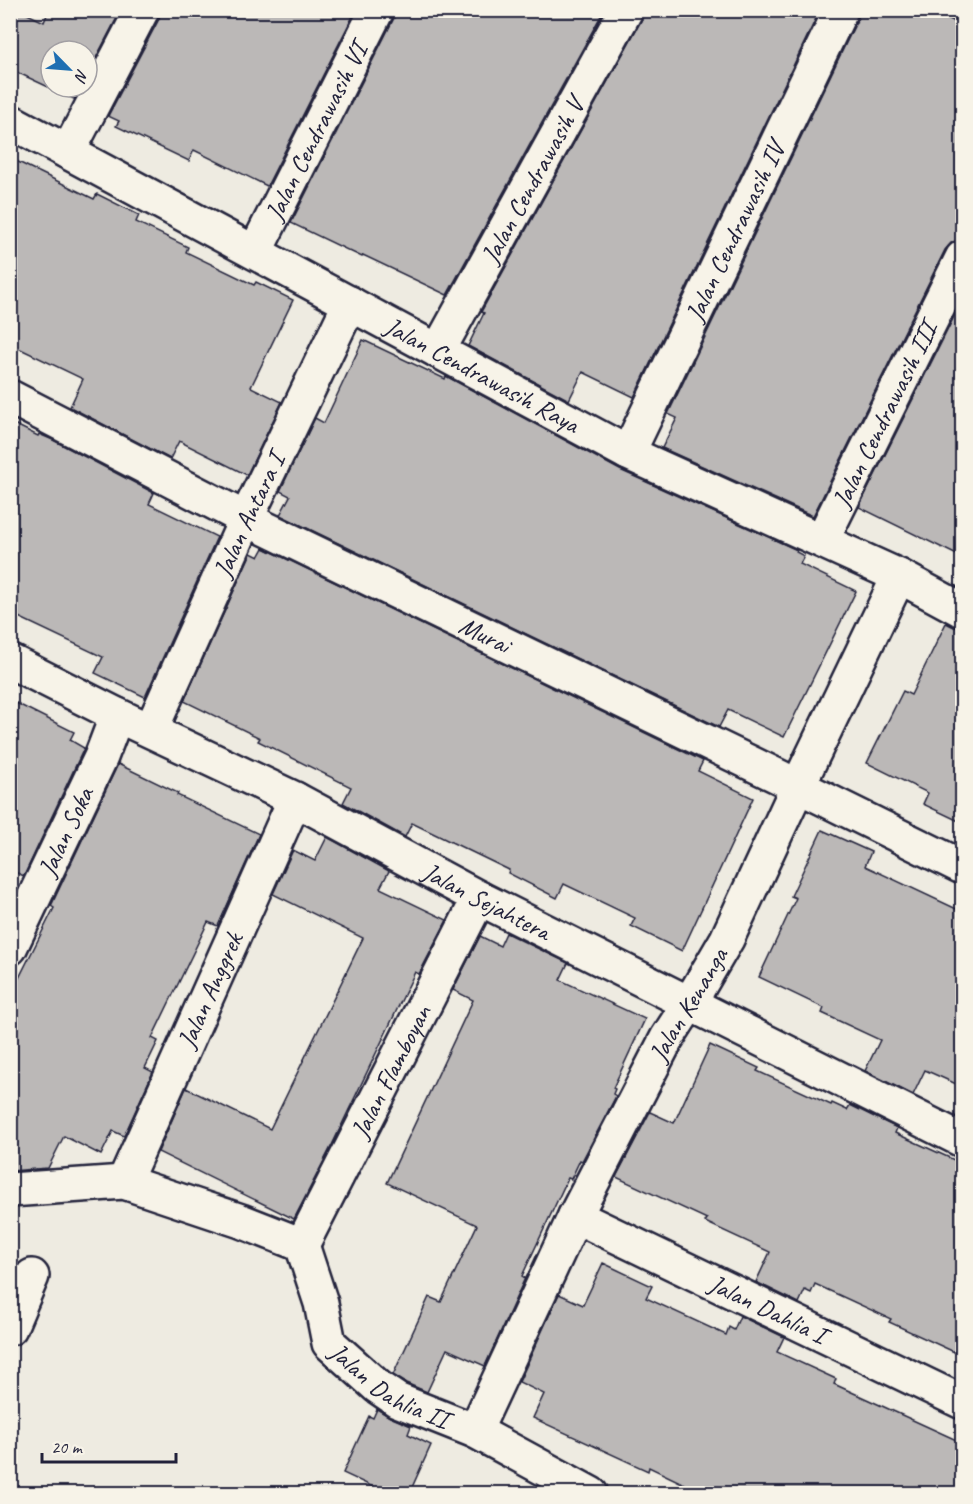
<svg xmlns="http://www.w3.org/2000/svg" width="973" height="1504" font-family="Caveat,sans-serif">
<rect width="100%" height="100%" fill="#eeebe1"/>
<filter id="ink" filterUnits="userSpaceOnUse"><feTurbulence type="fractalNoise" baseFrequency=".0167" numOctaves="2"/><feDisplacementMap in="SourceGraphic" scale="12" xChannelSelector="R" yChannelSelector="G"/><feConvolveMatrix kernelMatrix="1 2 1 2 8 2 1 2 1" color-interpolation-filters="sRGB"/></filter>
<g filter="url(#ink)">
<g fill="#bbb8b7" stroke="#22223b" stroke-width="1.5">
<path d="M10 10H19L44 22 49 10H121L87 75V51H51V87H81L74 99 10 69Z"/>
<path d="M161 10H356L267 186 194 150 189 161 116 126 119 121 108 116 159 19Z"/>
<path d="M395 10H604L447 295 363 255 362 257 291 223 394 18Z"/>
<path d="M645 10H820L634 397 583 372 569 400 468 346 484 313 481 312 642 19Z"/>
<path d="M859 10H932L963 26V240L952 242 945 250 813 516 662 448 677 418 668 414 858 18Z"/>
<path d="M10 158 94 199 97 194 139 215 136 222 188 247 186 252 254 285 256 282 293 300 251 387 282 402 247 475 179 441 170 459 70 407 83 379 10 344Z"/>
<path d="M963 299V558L859 507Z"/>
<path d="M363 340 445 379 446 376 620 470 797 550 796 552 804 556 800 564 856 591 784 737 728 710 719 727 280 515 290 496 280 491 315 418 324 423Z"/>
<path d="M10 422 38 436 39 434 53 440 154 493 149 504 217 537 145 697 95 673 103 657 10 613Z"/>
<path d="M264 548 703 761 698 771 753 798 682 951 631 926 635 918 564 884 557 898 508 873 509 870 412 823 405 837 343 803 351 787 258 741 260 738 184 701 251 553 259 557Z"/>
<path d="M946 623 954 627 963 629V823L923 804 928 793 867 763 903 691 911 695Z"/>
<path d="M10 700 74 732 70 740 84 748 24 876 10 870Z"/>
<path d="M118 764 178 793 177 795 259 834 218 926 208 922 152 1038 158 1041 145 1068 153 1072 124 1136 113 1131 101 1155 64 1136 48 1168 10 1171V996L54 908 51 906Z"/>
<path d="M822 830 871 852 865 866 963 912V1087L925 1070 913 1095 865 1071 880 1040 822 1013 824 1008 759 977 796 898 791 896Z"/>
<path d="M327 837 389 871 380 888 447 920 419 974 415 972 332 1145 294 1219 158 1152 186 1088 270 1129 363 938 273 894 293 850 315 861Z"/>
<path d="M506 933 568 963 560 980 645 1019 613 1088 615 1089 613 1094 616 1096 582 1161 580 1160 571 1179 568 1178 522 1276 525 1278 485 1366 447 1349 427 1392 406 1383 393 1375 429 1297 441 1302 477 1225 387 1183 473 1000 453 990 480 936 500 946Z"/>
<path d="M710 1045 759 1068 757 1071 831 1105 832 1103 847 1110 850 1105 897 1128 895 1133 963 1164V1356L889 1322 891 1319 815 1284 811 1293 805 1290 799 1303 756 1282 770 1252 705 1222 707 1219 616 1177 650 1112 674 1123Z"/>
<path d="M603 1263 652 1286 646 1298 726 1335 729 1327 734 1330 740 1316 784 1337 777 1352 836 1379 834 1384 963 1443V1494H705L649 1467 648 1471 533 1418 544 1394 519 1382 559 1294 583 1305Z"/>
<path d="M377 1409 390 1417 411 1426 408 1434 431 1445 409 1494H388L343 1473 369 1416 373 1418Z"/>
</g>
<g fill="none" stroke-linecap="round" stroke-linejoin="round">
<defs>
<g id="minor">
<path id="s1" d="M10 121 628 453 899 576 962 610"/>
<path d="M68 152 142 10"/>
<path id="s2" d="M255 252 377 10"/>
<path id="s3" d="M438 351 626 10"/>
<path id="s4" d="M10 397 246 519 798 786 962 867"/>
<path id="s5" d="M628 453 841 10"/>
<path id="s6" d="M822 540 962 258"/>
<path id="s7" d="M10 661 117 715 295 799 479 898 962 1140"/>
<path id="s8" d="M151 730 246 519 350 303"/>
<path id="s9" d="M10 948 101 757 117 715"/>
<path id="s10" d="M124 1182 295 799"/>
<path d="M10 1190 124 1182 241 1221 302 1245"/>
<path id="s11" d="M575 1216 962 1402"/>
<path id="s12" d="M302 1245 321 1303 329 1343 378 1387 397 1400 475 1431 591 1494"/>
<path id="s13" d="M302 1245 479 898"/>
<path d="M10 1328 32 1276"/>
<path id="s14" d="M475 1431 575 1216 667 1038 689 1004 727 939 798 786 899 576"/>
</g>
</defs>
<use href="#minor" stroke="#22223b" stroke-width="38"/>
<use href="#minor" stroke="#f7f3e8" stroke-width="33"/>
</g>
</g>
<g text-anchor="middle" stroke-width="4.5" stroke-linejoin="round" paint-order="stroke">
<g font-size="26" fill="#22223b" stroke="#f7f3e8">
<text dy="9" stroke="none"><textPath href="#s2" startOffset="135">Jalan Cendrawasih VI</textPath></text>
<text dy="9" stroke="none"><textPath href="#s3" startOffset="195">Jalan Cendrawasih V</textPath></text>
<text dy="9" stroke="none"><textPath href="#s5" startOffset="246">Jalan Cendrawasih IV</textPath></text>
<text dy="9" stroke="none"><textPath href="#s1" startOffset="536">Jalan Cendrawasih Raya</textPath></text>
<text dy="9" stroke="none"><textPath href="#s6" startOffset="140">Jalan Cendrawasih III</textPath></text>
<text dy="9" stroke="none"><textPath href="#s8" startOffset="236">Jalan Antara I</textPath></text>
<text dy="9" stroke="none"><textPath href="#s4" startOffset="531">Murai</textPath></text>
<text dy="9" stroke="none"><textPath href="#s9" startOffset="129">Jalan Soka</textPath></text>
<text dy="9" stroke="none"><textPath href="#s7" startOffset="534">Jalan Sejahtera</textPath></text>
<text dy="9" stroke="none"><textPath href="#s10" startOffset="210">Jalan Anggrek</textPath></text>
<text dy="9" stroke="none"><textPath href="#s14" startOffset="477">Jalan Kenanga</textPath></text>
<text dy="9" stroke="none"><textPath href="#s13" startOffset="195">Jalan Flamboyan</textPath></text>
<text dy="9" stroke="none"><textPath href="#s11" startOffset="214">Jalan Dahlia I</textPath></text>
<text dy="9" stroke="none"><textPath href="#s12" startOffset="177">Jalan Dahlia II</textPath></text>
</g>
</g>
<rect width="973" height="1504" fill="none" stroke="#f7f3e8" stroke-width="36"/>
<rect x="18" y="18" width="937" height="1468" fill="none" stroke="#22223b" stroke-width="2" filter="url(#ink)"/>
<g transform="translate(69 69) rotate(115)"><circle r="28" fill="#f7f3e8" stroke="#a29fa3" stroke-width="1.5"/>
<path d="M0-4.5L10 22L0 15L-10 22Z" fill="#1f6fb2"/>
<text y="-9" font-size="16" font-weight="bold" text-anchor="middle" fill="#22223b">N</text>
</g>
<path d="M42 1453v9h134v-9" fill="none" stroke="#22223b" stroke-width="3"/>
<text x="51" y="1453" font-size="18" fill="#22223b" stroke="#f7f3e8" stroke-width="4.5" paint-order="stroke">20 m</text>
</svg>
